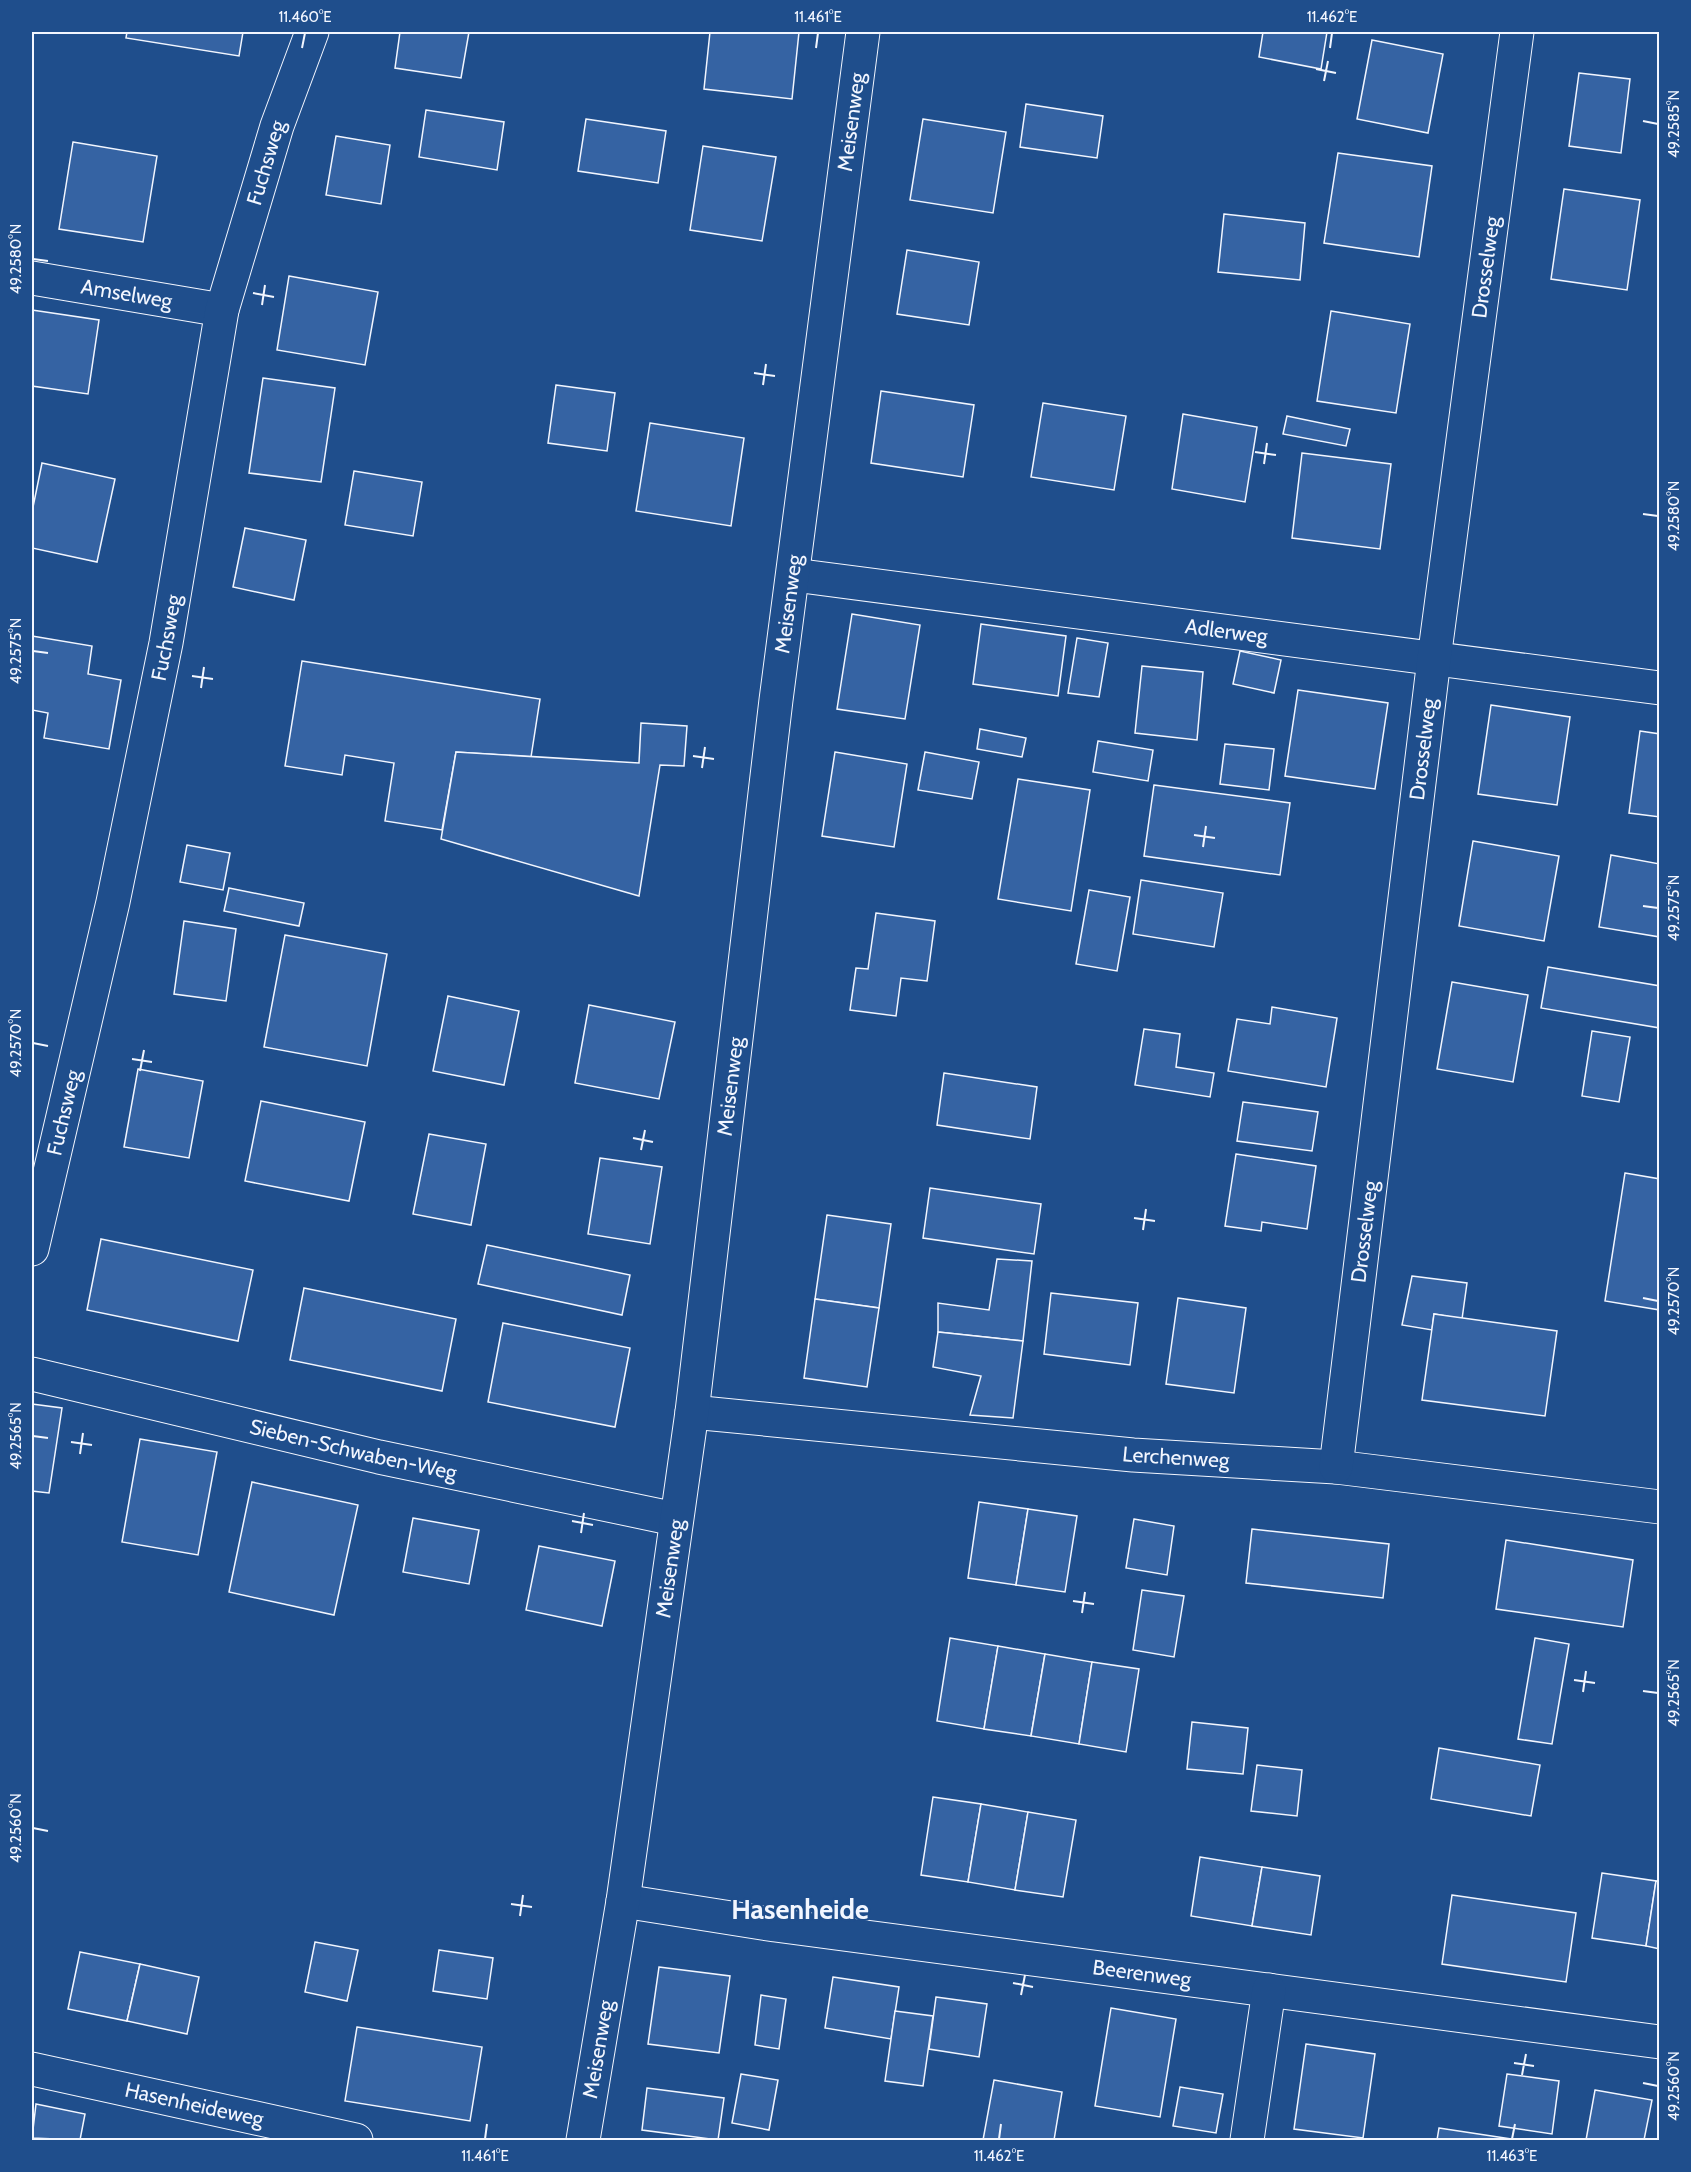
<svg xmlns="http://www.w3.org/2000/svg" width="1691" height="2172" font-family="Cabin,sans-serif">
<rect width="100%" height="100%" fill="#1f4e8c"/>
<g fill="#3563a3" stroke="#f2f6ff" stroke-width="1.5">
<path d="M127 32H243L239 56 126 38Z"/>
<path d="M400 32H469L461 78 395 68Z"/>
<path d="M710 32H799L792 99 704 89Z"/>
<path d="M1263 32H1327L1321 69 1259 57Z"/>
<path d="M1372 40 1443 54 1428 133 1357 119Z"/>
<path d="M1579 73 1630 79 1621 153 1569 146Z"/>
<path d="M1026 104 1103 116 1097 158 1020 147Z"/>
<path d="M426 110 504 122 497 170 419 157Z"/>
<path d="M586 119 666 131 658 183 578 171Z"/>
<path d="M923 119 1006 132 993 213 910 200Z"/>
<path d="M336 136 390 145 381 204 326 195Z"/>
<path d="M73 142 157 156 143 242 59 229Z"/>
<path d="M703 146 776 157 762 241 690 230Z"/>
<path d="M1338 153 1432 166 1419 257 1324 243Z"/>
<path d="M1564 189 1640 200 1627 290 1551 279Z"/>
<path d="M1224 214 1305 223 1300 280 1218 272Z"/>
<path d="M907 250 979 262 969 325 897 314Z"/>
<path d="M289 276 378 292 365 365 277 350Z"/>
<path d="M32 310 99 320 88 394 32 386Z"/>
<path d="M1331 311 1410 324 1396 413 1317 401Z"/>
<path d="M263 378 335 388 321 482 249 473Z"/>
<path d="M556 385 615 393 607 451 548 443Z"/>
<path d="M881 391 974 405 963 477 871 463Z"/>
<path d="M1043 403 1126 416 1114 490 1031 477Z"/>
<path d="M1183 414 1257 427 1245 502 1172 489Z"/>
<path d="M1287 416 1350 429 1346 446 1283 434Z"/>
<path d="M650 423 744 438 731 526 636 511Z"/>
<path d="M1302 453 1391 464 1380 549 1292 538Z"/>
<path d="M42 463 115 479 97 562 32 548V512Z"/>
<path d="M354 471 422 482 413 536 345 525Z"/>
<path d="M245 528 306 540 294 600 233 587Z"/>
<path d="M852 614 920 625 905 719 837 709Z"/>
<path d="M981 624 1066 636 1058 696 973 684Z"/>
<path d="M32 636 92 646 88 674 121 680 109 749 44 738 48 713 32 710Z"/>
<path d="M1077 638 1108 643 1099 697 1068 693Z"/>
<path d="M1240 651 1281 660 1274 693 1233 684Z"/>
<path d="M302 661 540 699 531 757 456 752 442 830 385 821 394 763 345 755 342 775 285 766Z"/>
<path d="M1142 666 1203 672 1197 740 1135 733Z"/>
<path d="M1298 690 1388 703 1375 789 1285 776Z"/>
<path d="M1491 705 1570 717 1557 805 1478 794Z"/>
<path d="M641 723 687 726 684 766 660 765 639 896 441 839 456 752 639 763Z"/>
<path d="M980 729 1026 738 1022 757 977 749Z"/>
<path d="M1640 731 1660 734V817L1629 813Z"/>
<path d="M1098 741 1153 750 1148 781 1093 772Z"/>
<path d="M1225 744 1274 749 1269 790 1220 784Z"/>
<path d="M835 752 907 764 894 847 822 836Z"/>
<path d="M925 752 979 762 972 799 918 790Z"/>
<path d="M1018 779 1090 790 1071 911 998 899Z"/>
<path d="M1154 785 1290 803 1280 875 1144 856Z"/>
<path d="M1473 841 1559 856 1544 941 1459 926Z"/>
<path d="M187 845 230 853 223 890 180 882Z"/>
<path d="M1611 855 1660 864V937L1599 927Z"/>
<path d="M1141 880 1223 893 1214 947 1133 934Z"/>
<path d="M229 888 304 903 299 926 224 911Z"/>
<path d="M1089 890 1130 897 1117 971 1076 964Z"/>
<path d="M876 913 935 921 927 981 901 978 896 1016 850 1010 856 968 868 969Z"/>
<path d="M184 921 236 929 226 1001 174 994Z"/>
<path d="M285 935 387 954 367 1066 264 1047Z"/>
<path d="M1548 967 1660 986V1028L1541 1008Z"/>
<path d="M1452 982 1528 995 1513 1082 1437 1069Z"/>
<path d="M448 996 519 1011 504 1085 433 1071Z"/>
<path d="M589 1005 675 1022 659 1099 575 1083Z"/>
<path d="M1272 1007 1337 1018 1326 1087 1228 1071 1237 1019 1270 1024Z"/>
<path d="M1144 1029 1180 1034 1176 1067 1214 1073 1210 1097 1135 1085Z"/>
<path d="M1592 1031 1630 1037 1619 1102 1582 1096Z"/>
<path d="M138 1069 203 1081 189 1158 124 1147Z"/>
<path d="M944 1073 1037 1087 1030 1139 937 1125Z"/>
<path d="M261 1101 365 1122 349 1201 245 1181Z"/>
<path d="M1243 1102 1318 1112 1312 1151 1237 1141Z"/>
<path d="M429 1134 486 1144 471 1225 413 1214Z"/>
<path d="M1236 1154 1316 1166 1307 1229 1262 1222 1261 1231 1225 1226Z"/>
<path d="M600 1158 662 1167 650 1244 588 1234Z"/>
<path d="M1625 1173 1660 1179V1310L1605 1301Z"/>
<path d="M930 1188 1041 1204 1034 1254 923 1238Z"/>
<path d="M827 1215 891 1224 879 1308 815 1299Z"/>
<path d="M101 1239 253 1270 238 1341 87 1310Z"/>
<path d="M487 1245 630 1275 622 1315 478 1284Z"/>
<path d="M997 1259 1032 1261 1023 1341 938 1332V1303L989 1310Z"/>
<path d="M1412 1276 1467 1283 1462 1319 1434 1314 1432 1330 1402 1325Z"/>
<path d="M304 1288 456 1319 442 1391 290 1360Z"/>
<path d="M1051 1293 1138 1303 1130 1365 1044 1354Z"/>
<path d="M1178 1298 1246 1308 1234 1393 1166 1384Z"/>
<path d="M815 1299 879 1308 867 1387 804 1378Z"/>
<path d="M1434 1314 1557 1331 1545 1416 1422 1400Z"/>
<path d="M503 1323 630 1348 615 1427 488 1402Z"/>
<path d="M938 1332 1023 1341 1013 1418 970 1415 981 1376 933 1367Z"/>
<path d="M32 1404 62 1408 49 1493 32 1491Z"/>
<path d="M140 1439 217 1452 198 1555 122 1542Z"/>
<path d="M252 1482 358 1505 334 1615 229 1592Z"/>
<path d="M979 1502 1028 1509 1016 1585 968 1578Z"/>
<path d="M1028 1509 1077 1516 1065 1592 1016 1585Z"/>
<path d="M413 1518 479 1530 469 1584 403 1572Z"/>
<path d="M1134 1519 1174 1526 1167 1575 1126 1568Z"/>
<path d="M1252 1529 1389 1544 1383 1598 1246 1583Z"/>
<path d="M1506 1540 1633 1560 1623 1627 1496 1609Z"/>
<path d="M539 1546 615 1561 602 1626 526 1610Z"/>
<path d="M1142 1590 1184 1596 1174 1657 1133 1650Z"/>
<path d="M950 1638 998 1646 984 1729 937 1721Z"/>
<path d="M1535 1638 1569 1644 1552 1744 1518 1739Z"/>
<path d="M998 1646 1045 1654 1031 1736 984 1729Z"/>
<path d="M1045 1654 1092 1662 1079 1744 1031 1736Z"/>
<path d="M1092 1662 1139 1669 1126 1752 1079 1744Z"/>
<path d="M1192 1722 1248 1728 1243 1774 1187 1769Z"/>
<path d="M1439 1748 1540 1765 1531 1816 1431 1799Z"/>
<path d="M1257 1765 1302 1770 1297 1816 1251 1811Z"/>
<path d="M933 1797 981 1804 968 1882 921 1875Z"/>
<path d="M981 1804 1028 1812 1015 1890 968 1882Z"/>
<path d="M1028 1812 1076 1820 1063 1897 1015 1890Z"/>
<path d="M1200 1857 1262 1867 1252 1926 1191 1916Z"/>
<path d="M1262 1867 1320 1876 1311 1935 1252 1926Z"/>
<path d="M1602 1873 1656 1881 1646 1946 1592 1938Z"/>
<path d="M1656 1881 1660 1882V1949L1646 1946Z"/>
<path d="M1452 1895 1576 1913 1566 1982 1442 1964Z"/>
<path d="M315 1942 358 1950 347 2001 305 1992Z"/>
<path d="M439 1950 493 1958 487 1999 433 1991Z"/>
<path d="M80 1952 140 1964 127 2021 68 2009Z"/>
<path d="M140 1964 199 1977 187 2034 127 2021Z"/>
<path d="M659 1967 730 1976 719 2053 648 2044Z"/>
<path d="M833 1977 899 1987 891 2039 825 2028Z"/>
<path d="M761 1995 786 1999 779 2049 755 2045Z"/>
<path d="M936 1997 987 2004 979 2057 929 2049Z"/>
<path d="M1111 2008 1176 2019 1160 2117 1095 2106Z"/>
<path d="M895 2011 933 2016 923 2086 885 2081Z"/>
<path d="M357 2027 482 2047 470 2121 345 2101Z"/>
<path d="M1306 2044 1375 2054 1363 2138 1294 2129Z"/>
<path d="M741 2074 778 2080 769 2130 732 2123Z"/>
<path d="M1507 2074 1559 2081 1552 2134 1499 2126Z"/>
<path d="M994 2080 1062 2092 1054 2140H983Z"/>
<path d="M1180 2087 1223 2094 1216 2133 1173 2126Z"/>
<path d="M647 2088 724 2098 718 2140 642 2130Z"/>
<path d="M1595 2090 1652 2100 1644 2140H1586Z"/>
<path d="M36 2104 85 2114 80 2140 32 2138Z"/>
<path d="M1439 2128 1518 2140H1437Z"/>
</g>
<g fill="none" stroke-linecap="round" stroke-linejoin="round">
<defs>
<g id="minor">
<path id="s1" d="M32 278 222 310"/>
<path id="s2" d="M794 575 1660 688"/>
<path id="s3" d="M32 1249 113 902 166 643 222 310 277 126 312 32"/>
<path id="s4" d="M32 1374 379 1457 675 1519"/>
<path id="s5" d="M692 1412 1133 1455 1336 1467 1660 1507"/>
<path id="s6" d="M1336 1467 1434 659 1517 32"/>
<path id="s7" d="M623 1901 775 1925 1660 2042"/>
<path id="s8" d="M32 2069 356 2140"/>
<path id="s9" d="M583 2140 623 1901 692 1412 776 700 863 32"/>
<path d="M1247 2140 1269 1990"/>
</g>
</defs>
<use href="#minor" stroke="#f2f6ff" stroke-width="35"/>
<use href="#minor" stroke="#1f4e8c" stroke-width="33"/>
</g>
<path fill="none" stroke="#f2f6ff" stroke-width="2" d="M302 48 305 33M816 48 818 33M1330 48 1332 33M1316 69 1336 73M1324 81 1328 61M1643 121 1658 124M33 259 48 261M253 293 274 297M262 305 265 285M754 373 775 376M763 385 766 364M1255 452 1276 455M1264 464 1267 443M1643 514 1658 516M33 651 48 653M192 676 213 679M201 688 204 667M693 756 714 759M702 768 705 747M1194 835 1215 838M1203 847 1206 826M1643 906 1658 908M33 1043 48 1046M132 1059 152 1062M140 1071 144 1050M633 1138 653 1142M641 1150 645 1130M1134 1218 1155 1221M1143 1230 1146 1209M1643 1298 1658 1301M33 1436 48 1438M71 1442 92 1445M80 1454 83 1433M572 1521 593 1525M581 1533 584 1513M1073 1601 1094 1604M1082 1613 1085 1592M1574 1680 1595 1683M1643 1691 1658 1693M1583 1692 1586 1671M33 1828 48 1831M511 1904 532 1907M520 1916 523 1895M1013 1983 1033 1987M1021 1995 1025 1975M1514 2063 1534 2066M1522 2075 1526 2054M1643 2083 1658 2086M485 2139 487 2124M999 2139 1001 2124M1512 2139 1515 2124"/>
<g text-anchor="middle" stroke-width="4.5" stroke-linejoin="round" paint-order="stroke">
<g font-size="21" fill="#f2f6ff" stroke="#1f4e8c">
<text dy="7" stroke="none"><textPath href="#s9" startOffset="2036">Meisenweg</textPath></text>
<text dy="7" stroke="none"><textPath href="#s3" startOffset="1112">Fuchsweg</textPath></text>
<text dy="7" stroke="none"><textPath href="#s6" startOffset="1209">Drosselweg</textPath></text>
<text dy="7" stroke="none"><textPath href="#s1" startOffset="96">Amselweg</textPath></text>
<text dy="7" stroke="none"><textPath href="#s9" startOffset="1550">Meisenweg</textPath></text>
<text dy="7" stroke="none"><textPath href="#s2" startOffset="436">Adlerweg</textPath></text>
<text dy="7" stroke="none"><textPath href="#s3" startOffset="626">Fuchsweg</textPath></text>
<text dy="7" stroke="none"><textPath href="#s6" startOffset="723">Drosselweg</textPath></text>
<text dy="7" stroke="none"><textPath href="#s9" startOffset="1064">Meisenweg</textPath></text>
<text dy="7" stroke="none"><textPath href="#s3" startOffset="140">Fuchsweg</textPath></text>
<text dy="7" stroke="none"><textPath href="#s6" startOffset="237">Drosselweg</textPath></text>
<text dy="7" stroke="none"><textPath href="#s4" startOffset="330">Sieben-Schwaben-Weg</textPath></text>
<text dy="7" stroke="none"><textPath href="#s5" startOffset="486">Lerchenweg</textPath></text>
<text dy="7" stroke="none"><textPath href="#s9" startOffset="578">Meisenweg</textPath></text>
<text dy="7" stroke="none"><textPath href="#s7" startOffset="524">Beerenweg</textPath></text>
<text dy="7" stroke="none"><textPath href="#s9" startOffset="92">Meisenweg</textPath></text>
<text dy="7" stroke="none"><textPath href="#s8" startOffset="166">Hasenheideweg</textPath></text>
</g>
<g font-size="27" font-weight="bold" fill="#f2f6ff" stroke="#1f4e8c">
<text x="800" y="1919">Hasenheide</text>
</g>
</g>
<rect width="1691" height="2172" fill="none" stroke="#1f4e8c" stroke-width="66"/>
<rect x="33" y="33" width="1625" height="2106" fill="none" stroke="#f2f6ff" stroke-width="2"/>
<g font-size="15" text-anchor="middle" fill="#f2f6ff">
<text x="305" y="22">11.460°E</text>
<text x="818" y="22">11.461°E</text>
<text x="1332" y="22">11.462°E</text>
<text transform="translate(1674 124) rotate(-90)" y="5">49.2585°N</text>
<text transform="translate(16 259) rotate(-90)" y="5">49.2580°N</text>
<text transform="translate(1674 516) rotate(-90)" y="5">49.2580°N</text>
<text transform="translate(16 651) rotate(-90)" y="5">49.2575°N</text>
<text transform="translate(1674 908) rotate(-90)" y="5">49.2575°N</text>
<text transform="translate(16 1043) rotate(-90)" y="5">49.2570°N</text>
<text transform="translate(1674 1301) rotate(-90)" y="5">49.2570°N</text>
<text transform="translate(16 1436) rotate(-90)" y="5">49.2565°N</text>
<text transform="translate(1674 1693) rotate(-90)" y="5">49.2565°N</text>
<text transform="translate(16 1828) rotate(-90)" y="5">49.2560°N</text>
<text transform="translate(1674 2086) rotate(-90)" y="5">49.2560°N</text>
<text x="485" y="2161">11.461°E</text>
<text x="999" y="2161">11.462°E</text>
<text x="1512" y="2161">11.463°E</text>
</g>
</svg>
